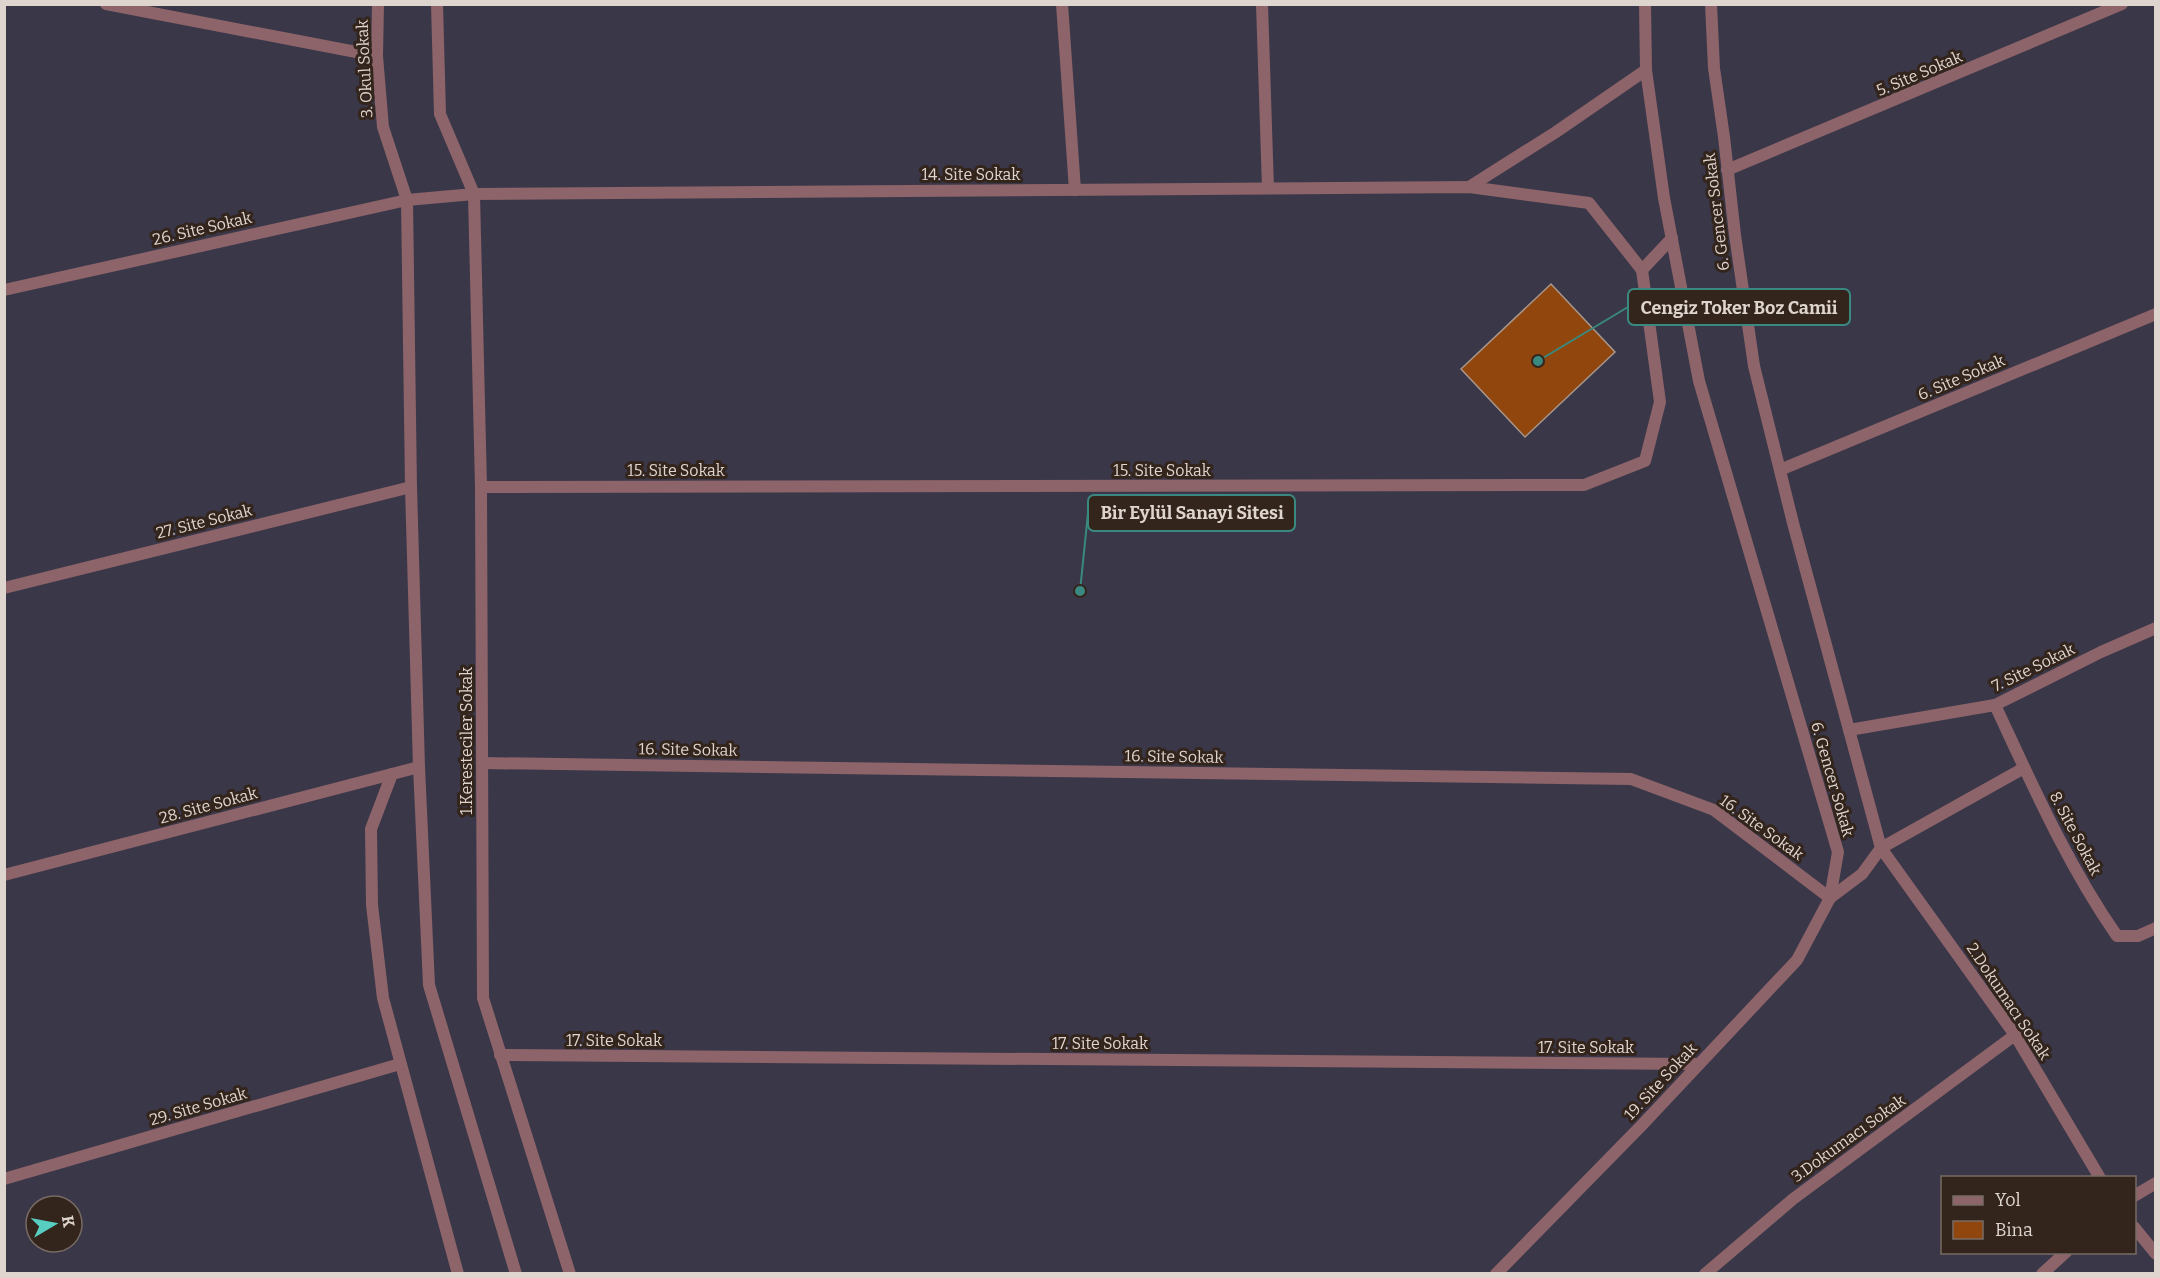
<svg xmlns="http://www.w3.org/2000/svg" width="2160" height="1278" font-family="Bitter,serif">
<rect width="100%" height="100%" fill="#3e2f26"/>
<path fill="#3a3749" fill-rule="evenodd" d="M5 5H2155V1273L5 1274ZM1942 1178H2134V1252H1942ZM36 1206H72V1242H36Z"/>
<path fill="#90460c" stroke="#a9978c" stroke-width="1.5" d="M1551 284 1615 352 1525 437 1461 369Z"/>
<g fill="none" stroke-linecap="round" stroke-linejoin="round">
<g stroke="#8d6469" stroke-width="12">
<path d="M106 4 377 56"/>
<path d="M378 4 377 56 383 127 407 200 411 487 419 767 429 985 516 1274"/>
<path d="M437 4 440 114 474 194 481 487 483 998 570 1274"/>
<path d="M1062 4 1075 190"/>
<path d="M1262 4 1268 188"/>
<path d="M1711 4 1714 68 1724 137 1735 235 1754 366 1793 523 1881 848 1862 874 1830 898"/>
<path d="M1727 170 2122 4"/>
<path d="M1469 187 1556 132 1646 70"/>
<path d="M1642 270 1672 238"/>
<path d="M4 290 407 200 474 194 1469 187 1589 203 1642 270"/>
<path d="M1780 470 2156 314"/>
<path d="M481 487 1584 485 1645 461 1660 402 1642 270"/>
<path d="M4 588 411 487"/>
<path d="M1995 705C2032 784 2067 864 2117 936H2138L2156 928"/>
<path d="M1849 730 1995 705 2101 652 2156 628"/>
<path d="M483 763 1631 779 1714 810 1830 898"/>
<path d="M2024 768 1881 848 2015 1035 2100 1178"/>
<path d="M392 774 371 829 372 905 383 998 458 1274"/>
<path d="M4 875 419 767"/>
<path d="M500 1055 1699 1064"/>
<path d="M4 1179 400 1064"/>
<path d="M2134 1196 2156 1183"/>
<path d="M2134 1227 2156 1254"/>
<path d="M1496 1274 1641 1126 1797 960 1830 898 1838 852 1699 381 1664 198 1646 70 1645 4"/>
<path d="M1705 1274 1793 1199 2015 1035"/>
<path d="M2042 1274 2066 1252"/>
</g>
</g>
<g text-anchor="middle" stroke-width="6" stroke-linejoin="round" paint-order="stroke">
<g font-size="16" fill="#dfd5cf" stroke="#33251c">
<text transform="translate(364 69) rotate(-93)" y="6">3. Okul Sokak</text>
<text transform="translate(1919 73) rotate(-23)" y="6">5. Site Sokak</text>
<text x="971" y="180">14. Site Sokak</text>
<text transform="translate(1716 212) rotate(-97)" y="6">6. Gencer Sokak</text>
<text transform="translate(202 228) rotate(-13)" y="6">26. Site Sokak</text>
<text transform="translate(1961 377) rotate(-23)" y="6">6. Site Sokak</text>
<text x="676" y="476">15. Site Sokak</text>
<text x="1162" y="476">15. Site Sokak</text>
<text transform="translate(204 521) rotate(-14)" y="6">27. Site Sokak</text>
<text transform="translate(2033 667) rotate(-26)" y="6">7. Site Sokak</text>
<text transform="translate(466 741) rotate(-90)" y="6">1.Keresteciler Sokak</text>
<text transform="translate(688 749) rotate(1)" y="6">16. Site Sokak</text>
<text transform="translate(1174 756) rotate(1)" y="6">16. Site Sokak</text>
<text transform="translate(1833 779) rotate(74)" y="6">6. Gencer Sokak</text>
<text transform="translate(208 805) rotate(-15)" y="6">28. Site Sokak</text>
<text transform="translate(1762 827) rotate(36)" y="6">16. Site Sokak</text>
<text transform="translate(2076 833) rotate(62)" y="6">8. Site Sokak</text>
<text transform="translate(2009 1001) rotate(56)" y="6">2.Dokumacı Sokak</text>
<text x="614" y="1046">17. Site Sokak</text>
<text x="1100" y="1049">17. Site Sokak</text>
<text x="1586" y="1053">17. Site Sokak</text>
<text transform="translate(1660 1081) rotate(-47)" y="6">19. Site Sokak</text>
<text transform="translate(198 1106) rotate(-16)" y="6">29. Site Sokak</text>
<text transform="translate(1848 1138) rotate(-36)" y="6">3.Dokumacı Sokak</text>
</g>
</g>
<path fill="none" stroke="#398981" stroke-width="2" d="M1538 361L1628 307M1080 591L1088 513"/>
<g fill="#398981" stroke="#33251c" stroke-width="2">
<circle cx="1538" cy="361" r="6"/>
<circle cx="1080" cy="591" r="6"/>
</g>
<g fill="#33251c" stroke="#398981" stroke-width="2">
<rect x="1628" y="289" width="222" height="36" rx="6"/>
<rect x="1088" y="495" width="207" height="36" rx="6"/>
</g>
<g font-size="18" text-anchor="middle" font-weight="bold" fill="#dfd5cf">
<text x="1739" y="314">Cengiz Toker Boz Camii</text>
<text x="1192" y="519">Bir Eylül Sanayi Sitesi</text>
</g>
<rect width="2160" height="1278" fill="none" stroke="#dfd5cf" stroke-width="12"/>
<rect x="1941" y="1176" width="195" height="78" fill="#33251c" stroke="#786b64" stroke-width="1.5"/>
<rect x="1953" y="1196" width="30" height="9" fill="#8d6469" stroke="#786b64" stroke-width="1.5"/>
<text x="1995" y="1206" font-size="18" fill="#dfd5cf">Yol</text>
<rect x="1953" y="1221" width="30" height="18" fill="#90460c" stroke="#786b64" stroke-width="1.5"/>
<text x="1995" y="1236" font-size="18" fill="#dfd5cf">Bina</text>
<g transform="translate(54 1224) rotate(80)"><circle r="28" fill="#33251c" stroke="#786b64" stroke-width="1.5"/>
<path d="M0-4.5L10 22L0 15L-10 22Z" fill="#57cec1"/>
<text y="-9" font-size="16" font-weight="bold" text-anchor="middle" fill="#dfd5cf">K</text>
</g>
</svg>
